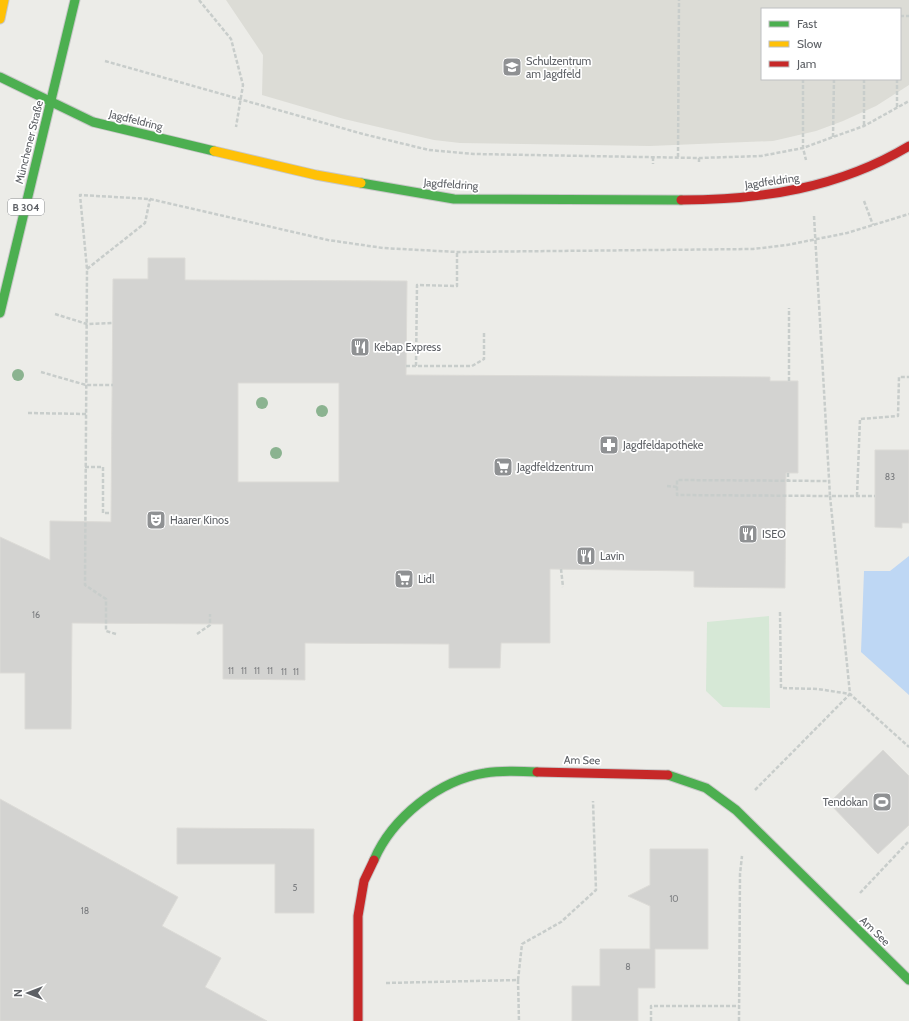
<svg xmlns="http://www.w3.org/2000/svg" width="909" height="1021" font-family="Cabin,sans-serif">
<rect width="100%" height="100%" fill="#ecece8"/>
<path fill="#dcdcd6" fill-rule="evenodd" d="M226 0H909V85L876 106 843 121 816 131 773 141 650 146 460 143 434 140 344 119 262 95 263 55ZM762 9H900V79H762Z"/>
<path fill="#d6e8d6" d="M769 616 770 708 723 707 706 691 707 622Z"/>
<path fill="#bed7f4" d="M909 556V695L861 652 864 571H890Z"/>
<g fill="#d3d3d1" stroke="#dcdbd7" fill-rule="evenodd">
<path d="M148 258H185V280L407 281 406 375 770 377V381H798V473H786L785 588 694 587V571L550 569V643H501L500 668H449V644L305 643V680L223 679V624L72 623 71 729H25V673H0V537L50 560V521L111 522 113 279H148ZM238 383H339V482H238Z"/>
<path d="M875 450H909V523H902V528L875 527Z"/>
<path d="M883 750 909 776V825L878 854 829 803Z"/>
<path d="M0 799 178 897 162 926 221 958 205 987 267 1021H0Z"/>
<path d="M177 828 314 829V913H275V864H177Z"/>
<path d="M650 849H708V949H655V988H638V1021H572V986H600V949H650V906L628 896 650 885Z"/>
</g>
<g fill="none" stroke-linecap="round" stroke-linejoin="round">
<defs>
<g id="fast">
<path d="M0 77 93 122 214 151"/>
<path d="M361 183 454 199 681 200"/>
<path d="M0 313 75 0"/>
<path d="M668 775 706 788 736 810 909 980"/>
<path d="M374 860C392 818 439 780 485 773 502 770 520 771 537 772"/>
</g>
<g id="slow">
<path d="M0 19 4 0"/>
<path d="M214 151 316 175 361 183"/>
</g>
<g id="jam">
<path d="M681 200C761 200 839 188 909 146"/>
<path d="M537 772 668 775"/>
<path d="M358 1021V916L364 881 374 860"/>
</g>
</defs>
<use href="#fast" stroke="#c8c8c8" stroke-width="11"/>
<use href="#slow" stroke="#c8c8c8" stroke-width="11"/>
<use href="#jam" stroke="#c8c8c8" stroke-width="11"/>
<g stroke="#c8cdcb" stroke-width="2.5" stroke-dasharray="4 2" stroke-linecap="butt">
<path d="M199 0 231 39 243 85 236 127"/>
<path d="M900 16H909"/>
<path d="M105 61 363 134 429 150 474 154 699 158 761 156 803 148 833 137 864 126 909 101"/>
<path d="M803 79V148L806 160"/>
<path d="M864 79V126"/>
<path d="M897 79V108"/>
<path d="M833 137 834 79"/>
<path d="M653 157V164"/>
<path d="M678 157 679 0"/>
<path d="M699 158V164"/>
<path d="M864 201 873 225"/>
<path d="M814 216 830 496 677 495V480L829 481"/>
<path d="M87 269 145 223 150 199"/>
<path d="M55 314 87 324 113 323"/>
<path d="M406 366H472L484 359V333"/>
<path d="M416 366 417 285 457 286V252"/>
<path d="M41 372 86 385H113"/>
<path d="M789 381V308"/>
<path d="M28 413 86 414"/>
<path d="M85 467H103V513H111"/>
<path d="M788 473V481"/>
<path d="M667 486 677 487"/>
<path d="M857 496 860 419 898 416 899 377H909"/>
<path d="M561 569 563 587"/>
<path d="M780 612 781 688 818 689 850 694 909 747"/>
<path d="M116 634 106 631V599L85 585 87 269 80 195 150 199 328 240 383 248 457 252 753 249 787 245 847 233 909 214"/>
<path d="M197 634 210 625V614"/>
<path d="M755 790 850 694 830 496H875"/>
<path d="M860 893 909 841"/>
<path d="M518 980 522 944 561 922 596 890 593 801"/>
<path d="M386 983 518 980 519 1021"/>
<path d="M651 1021V1006H739"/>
<path d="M739 1021 740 874 742 856"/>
</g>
<use href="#fast" stroke="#4caf50" stroke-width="9"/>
<use href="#slow" stroke="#ffc107" stroke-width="9"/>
<use href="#jam" stroke="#c62828" stroke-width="9"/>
</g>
<g fill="#8bb390">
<circle cx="18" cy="375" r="6"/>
<circle cx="262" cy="403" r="6"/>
<circle cx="322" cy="411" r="6"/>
<circle cx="276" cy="453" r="6"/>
</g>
<defs>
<symbol id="school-square" viewBox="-11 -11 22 22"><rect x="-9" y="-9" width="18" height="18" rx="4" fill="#8f9193" stroke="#fff"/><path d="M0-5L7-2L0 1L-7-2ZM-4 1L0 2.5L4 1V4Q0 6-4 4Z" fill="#fff"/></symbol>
<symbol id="restaurant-square" viewBox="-11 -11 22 22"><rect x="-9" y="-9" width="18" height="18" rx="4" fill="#8f9193" stroke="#fff"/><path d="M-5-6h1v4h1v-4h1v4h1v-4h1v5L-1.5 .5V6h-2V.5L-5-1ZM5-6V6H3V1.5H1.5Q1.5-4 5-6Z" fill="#fff"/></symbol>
<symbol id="pharmacy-square" viewBox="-11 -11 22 22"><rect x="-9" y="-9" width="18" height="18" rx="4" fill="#8f9193" stroke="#fff"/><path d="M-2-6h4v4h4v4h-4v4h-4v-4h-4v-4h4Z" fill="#fff"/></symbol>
<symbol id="supermarket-square" viewBox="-11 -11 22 22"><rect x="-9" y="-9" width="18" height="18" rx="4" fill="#8f9193" stroke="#fff"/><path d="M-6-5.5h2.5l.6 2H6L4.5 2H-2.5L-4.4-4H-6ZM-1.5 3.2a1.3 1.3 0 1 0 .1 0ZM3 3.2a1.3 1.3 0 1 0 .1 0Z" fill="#fff"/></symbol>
<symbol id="theatre-square" viewBox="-11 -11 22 22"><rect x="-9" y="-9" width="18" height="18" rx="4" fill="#8f9193" stroke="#fff"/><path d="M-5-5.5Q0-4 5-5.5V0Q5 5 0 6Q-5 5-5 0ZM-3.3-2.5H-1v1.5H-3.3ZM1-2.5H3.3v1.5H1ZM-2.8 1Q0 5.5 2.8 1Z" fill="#fff"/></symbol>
<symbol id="stadium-square" viewBox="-11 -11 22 22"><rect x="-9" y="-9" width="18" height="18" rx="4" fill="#8f9193" stroke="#fff"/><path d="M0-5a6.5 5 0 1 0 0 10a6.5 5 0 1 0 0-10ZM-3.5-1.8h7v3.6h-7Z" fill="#fff"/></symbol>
</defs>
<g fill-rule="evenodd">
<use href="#school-square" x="501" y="56" width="22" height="22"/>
<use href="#restaurant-square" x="349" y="336" width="22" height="22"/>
<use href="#pharmacy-square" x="598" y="434" width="22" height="22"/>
<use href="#supermarket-square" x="492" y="456" width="22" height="22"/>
<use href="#theatre-square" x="145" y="509" width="22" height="22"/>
<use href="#restaurant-square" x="737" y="523" width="22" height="22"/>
<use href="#restaurant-square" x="575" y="545" width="22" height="22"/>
<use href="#supermarket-square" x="393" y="568" width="22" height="22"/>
<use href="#stadium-square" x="871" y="791" width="22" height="22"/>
</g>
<g text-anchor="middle" stroke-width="3.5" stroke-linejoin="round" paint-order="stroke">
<g font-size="9" fill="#7c7e81">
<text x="890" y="480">83</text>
<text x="36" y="618">16</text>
<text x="231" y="674">11</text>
<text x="244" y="674">11</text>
<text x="257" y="674">11</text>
<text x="270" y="674">11</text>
<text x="284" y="675">11</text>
<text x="296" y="675">11</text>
<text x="295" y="891">5</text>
<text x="674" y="902">10</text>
<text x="85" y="914">18</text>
<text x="628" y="970">8</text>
</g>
<rect fill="#fff" stroke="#8e9093" stroke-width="1" x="8" y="199" width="36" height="16" rx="3"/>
<g font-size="10" font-weight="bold" fill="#5d6065">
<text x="26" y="211">B 304</text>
</g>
<g font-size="11" fill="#5d6065" stroke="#fff" text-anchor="start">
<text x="526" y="65">Schulzentrum<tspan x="526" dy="13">am Jagdfeld</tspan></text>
<text x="374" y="351">Kebap Express</text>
<text x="623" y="449">Jagdfeldapotheke</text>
<text x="517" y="471">Jagdfeldzentrum</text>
<text x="170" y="524">Haarer Kinos</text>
<text x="762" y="538">ISEO</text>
<text x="600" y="560">Lavin</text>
<text x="418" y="583">Lidl</text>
<text x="868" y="806" text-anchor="end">Tendokan</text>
</g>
<g font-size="11" fill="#5d6065" stroke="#fff">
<text transform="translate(136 120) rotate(14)" y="4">Jagdfeldring</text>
<text transform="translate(29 142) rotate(-76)" y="4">Münchener Straße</text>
<text transform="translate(772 181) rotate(-8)" y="4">Jagdfeldring</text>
<text transform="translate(451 184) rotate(4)" y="4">Jagdfeldring</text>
<text transform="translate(582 760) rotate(1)" y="4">Am See</text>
<text transform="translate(875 931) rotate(44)" y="4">Am See</text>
</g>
</g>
<rect x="761" y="8" width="140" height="72" fill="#ffffff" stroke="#bebfc1"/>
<rect x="769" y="21" width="20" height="6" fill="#4caf50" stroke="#bebfc1"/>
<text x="797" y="28" font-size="12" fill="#5d6065">Fast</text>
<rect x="769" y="41" width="20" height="6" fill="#ffc107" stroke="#bebfc1"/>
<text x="797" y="48" font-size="12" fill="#5d6065">Slow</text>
<rect x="769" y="61" width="20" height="6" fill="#c62828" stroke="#bebfc1"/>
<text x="797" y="68" font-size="12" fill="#5d6065">Jam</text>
<g transform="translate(28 993) rotate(270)" stroke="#ffffff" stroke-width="3" paint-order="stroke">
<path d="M0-3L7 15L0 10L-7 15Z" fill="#5d6065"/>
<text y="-6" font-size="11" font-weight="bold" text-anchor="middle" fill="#5d6065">N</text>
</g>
</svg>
